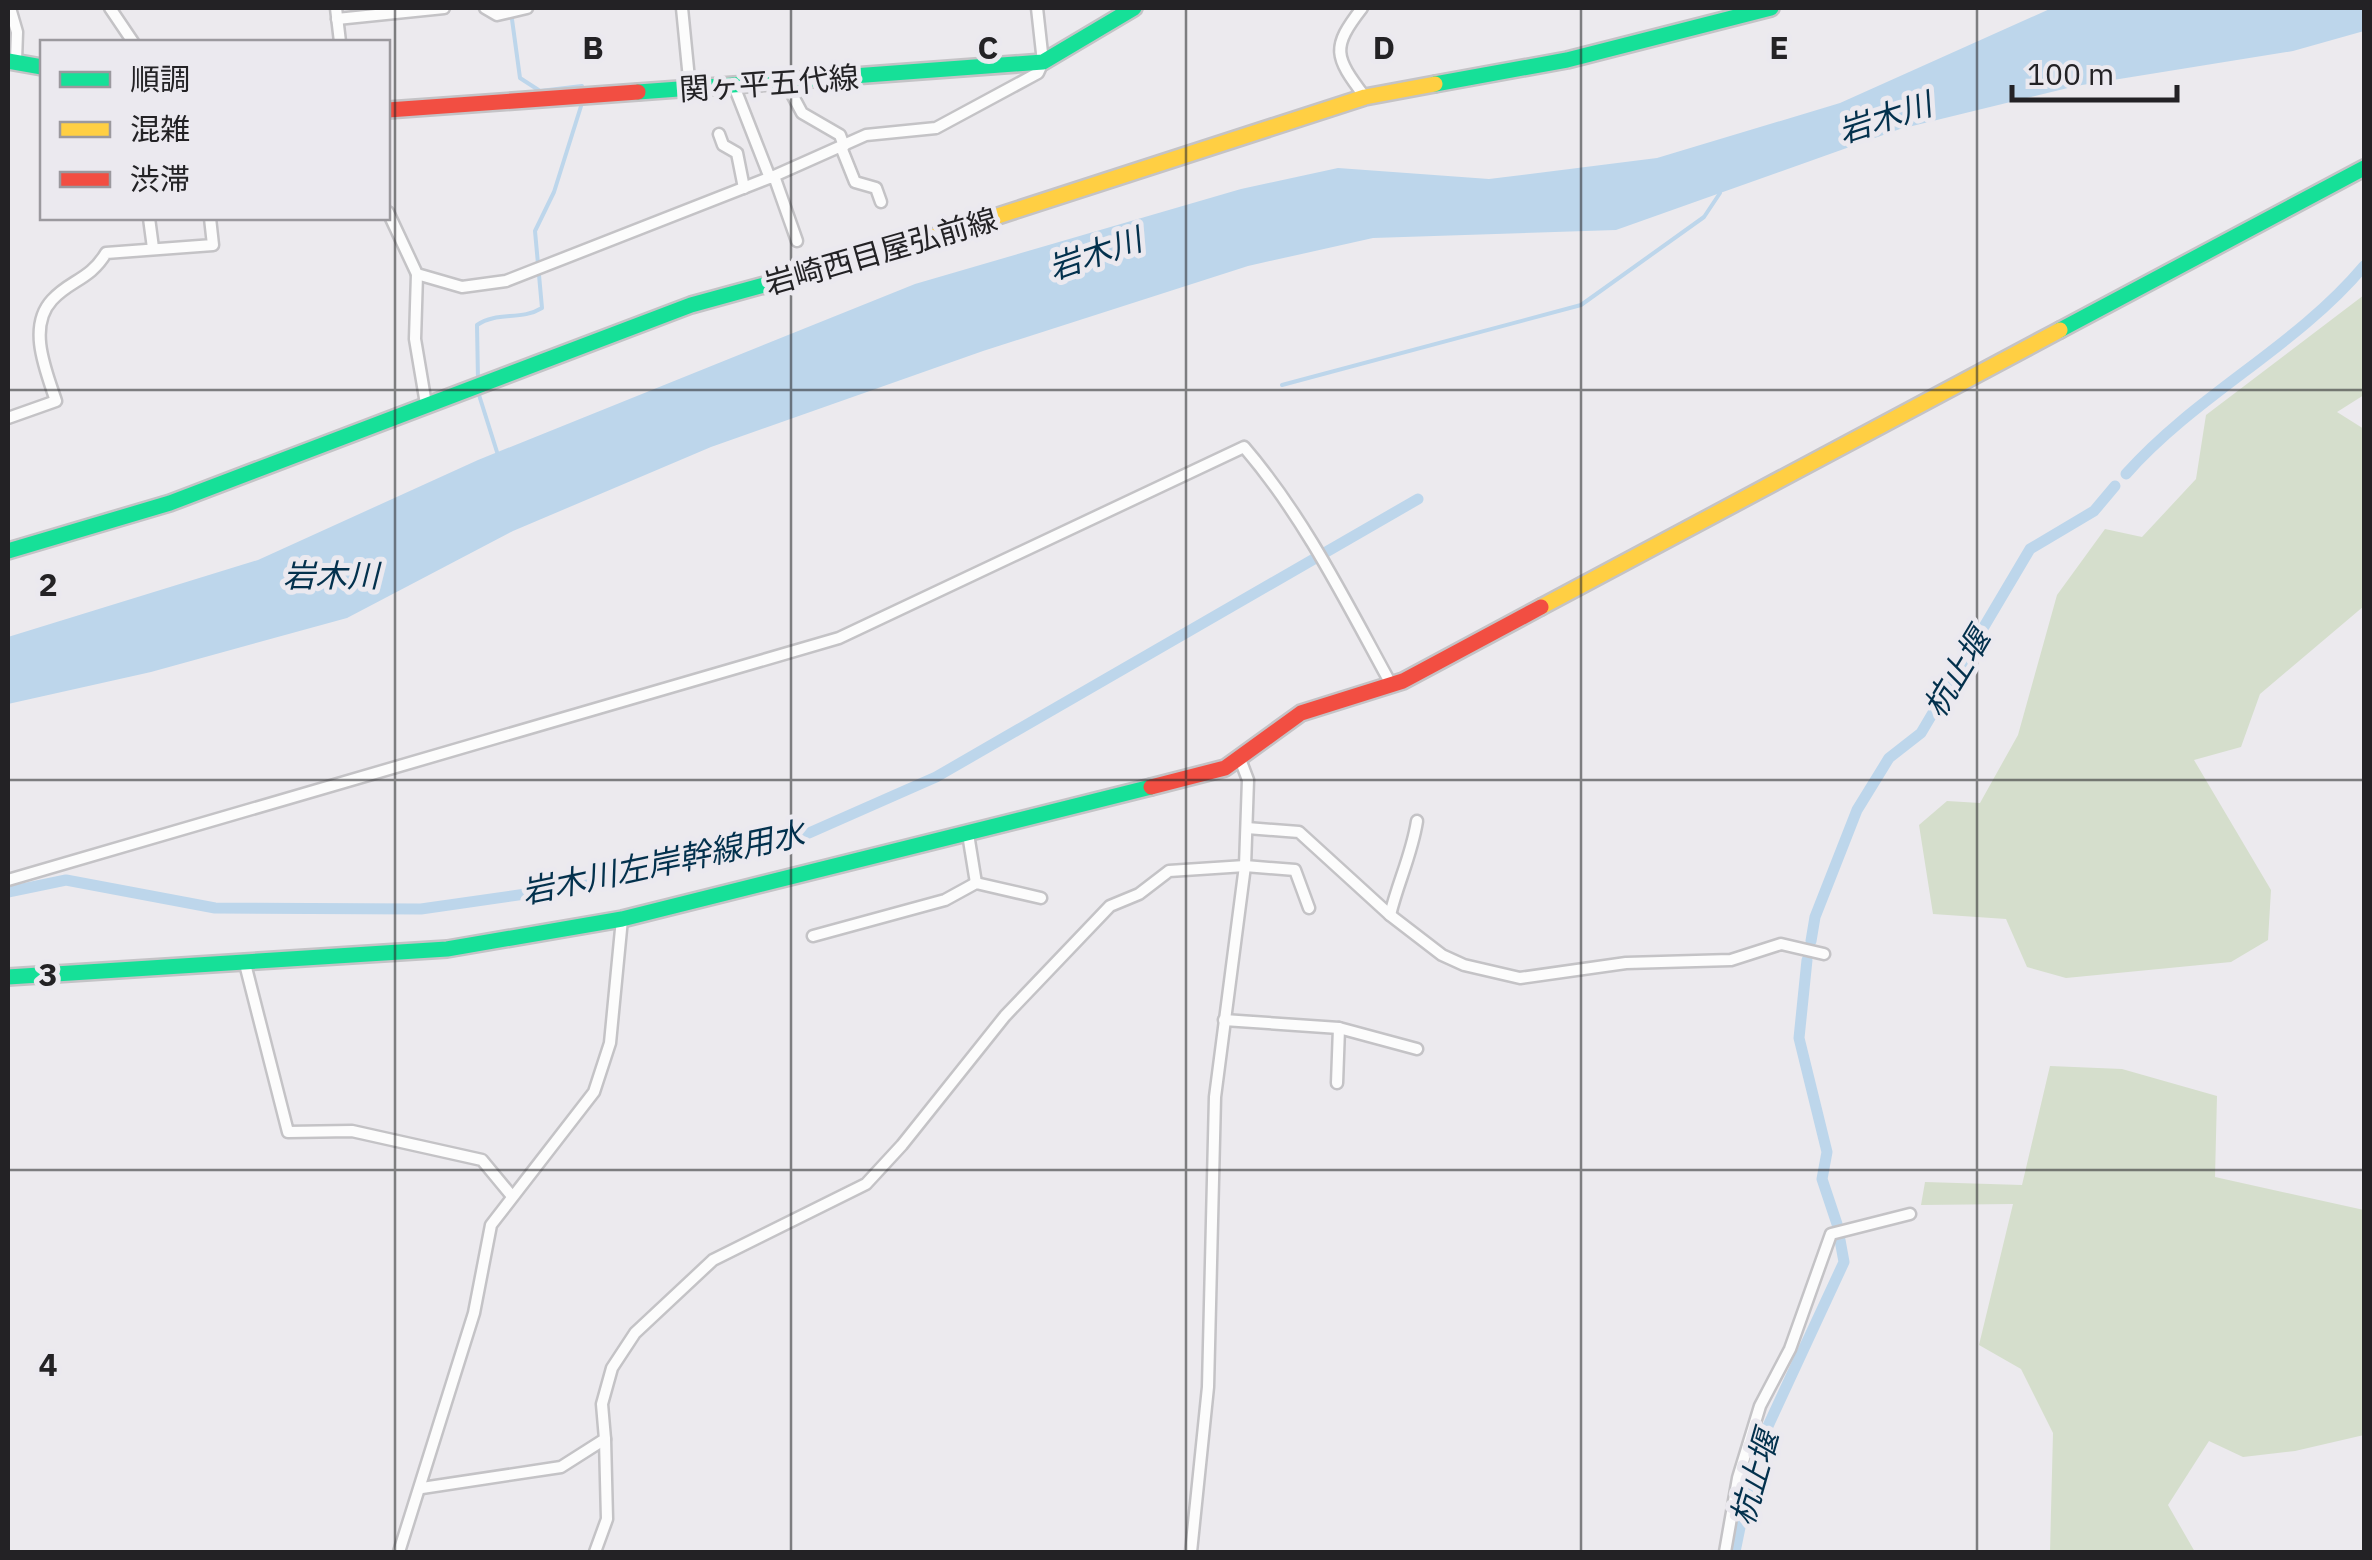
<svg xmlns="http://www.w3.org/2000/svg" width="2372" height="1560" font-family="'IBM Plex Sans','Noto Sans JP',sans-serif">
<rect width="100%" height="100%" fill="#eceaee"/>
<g fill="#d5decc">
<path d="M2364 295V395L2337 412 2364 429V606L2260 694 2241 747 2194 760 2271 890 2268 940 2231 962 2066 978 2027 967 2006 919 1933 914 1919 825 1947 801 1980 803 2018 735 2057 595 2105 529 2142 537 2196 479 2206 415Z"/>
<path d="M2050 1066 2122 1069 2217 1096 2215 1177 2364 1210V1435L2295 1451 2243 1457 2209 1441 2168 1505 2195 1552H2050L2053 1433 2021 1369 1979 1345 2013 1204 1921 1205 1925 1182 2022 1185Z"/>
</g>
<path fill="#bdd6eb" d="M2052 8H2364V31L2293 51 2076 86 1900 129 1616 230 1373 238 1248 266 983 351 711 447 513 531 347 618 151 672 8 704V637L258 560 478 460 915 284 1241 189 1338 168 1489 179 1657 158 1840 103Z"/>
<g fill="none" stroke-linecap="round" stroke-linejoin="round">
<g stroke="#bdd6eb" stroke-width="4">
<path d="M511 12 520 78 540 91 582 86V93"/>
<path d="M478 380 477 325C497 311 521 321 542 308L535 231 554 192 582 103"/>
<path d="M1282 385 1581 305 1704 217 1720 193"/>
<path d="M479 395 497 452"/>
</g>
<g stroke="#bdd6eb" stroke-width="11">
<path d="M2126 474C2197 394 2296 347 2364 266"/>
<path d="M8 892 66 880 215 908 421 909 588 885 809 833 936 777 1418 499"/>
<path d="M1811 941 1815 917 1857 810 1889 758 1921 733 2030 549 2094 511 2115 486"/>
<path d="M1807 960 1799 1038 1827 1152 1822 1179 1837 1224"/>
<path d="M1735 1552 1755 1454 1844 1262 1840 1240"/>
</g>
<defs>
<g id="street">
<path d="M10 8 17 32 16 61"/>
<path d="M110 8 133 42"/>
<path d="M336 8 340 42"/>
<path d="M485 8 497 15 527 8"/>
<path d="M682 8 690 89"/>
<path d="M1362 8C1331 48 1334 56 1365 97"/>
<path d="M337 19 444 8"/>
<path d="M786 83 802 113 840 135 844 146"/>
<path d="M734 86 770 178"/>
<path d="M719 134 723 145 737 153 744 188"/>
<path d="M841 147 855 182 876 188 881 202"/>
<path d="M774 176 797 241"/>
<path d="M388 212 417 274 462 287 506 281 774 176 866 135 936 128 1038 73 1043 62 1037 8"/>
<path d="M149 218 153 248"/>
<path d="M417 274 415 339 426 404"/>
<path d="M8 418 56 401C46 371 27 327 52 300 70 280 90 280 106 253L213 245 210 218"/>
<path d="M1247 828 1299 832 1390 915 1442 955 1464 965 1520 978 1626 963 1731 960 1781 944 1824 954"/>
<path d="M968 834 976 883"/>
<path d="M8 880 839 638 1244 447C1305 518 1347 604 1392 686"/>
<path d="M1390 915C1398 882 1412 854 1417 821"/>
<path d="M813 936 945 900 976 883 1041 898"/>
<path d="M244 960 288 1132 352 1131 482 1160 511 1195"/>
<path d="M1224 1020 1339 1028 1417 1049"/>
<path d="M1337 1083 1339 1028"/>
<path d="M422 1488 561 1467 605 1439 602 1404 612 1368 635 1333 713 1260 866 1184 902 1145 1005 1016 1110 906 1139 894 1169 871 1245 866 1295 870 1309 908"/>
<path d="M399 1552 474 1313 491 1225 594 1092 610 1043 622 919"/>
<path d="M595 1552 607 1519 605 1439"/>
<path d="M1191 1552 1208 1387 1215 1097 1245 866 1248 780 1240 759"/>
<path d="M1725 1552 1738 1478 1760 1406 1790 1349 1831 1234 1910 1214"/>
</g>
<g id="fast">
<path d="M8 61 42 67"/>
<path d="M1435 84 1567 60 1771 8"/>
<path d="M638 92 1043 62 1134 8"/>
<path d="M2060 330 2364 168"/>
<path d="M8 551 170 503 691 305 899 248"/>
<path d="M8 977 447 949 622 919 1151 787"/>
</g>
<g id="slow">
<path d="M899 248 1365 97 1435 84"/>
<path d="M1541 607 2060 330"/>
</g>
<g id="jam">
<path d="M388 110 638 92"/>
<path d="M1151 787 1225 768 1301 713 1403 681 1541 607"/>
</g>
</defs>
<use href="#street" stroke="#c4c3c6" stroke-width="15"/>
<use href="#fast" stroke="#c4c3c6" stroke-width="20"/>
<use href="#slow" stroke="#c4c3c6" stroke-width="20"/>
<use href="#jam" stroke="#c4c3c6" stroke-width="20"/>
<use href="#street" stroke="#fcfcfc" stroke-width="10"/>
<use href="#fast" stroke="#16e098" stroke-width="15"/>
<use href="#slow" stroke="#ffcf43" stroke-width="15"/>
<use href="#jam" stroke="#f24e42" stroke-width="15"/>
</g>
<path fill="none" stroke="#232225" stroke-width="2.5" stroke-opacity="0.55" d="M395 8V1552M791 8V1552M1186 8V1552M1581 8V1552M1977 8V1552M8 390H2364M8 780H2364M8 1170H2364"/>
<g text-anchor="middle" stroke-width="10" stroke-linejoin="round" paint-order="stroke">
<g font-size="30" fill="#232225" stroke="#ebe9ef">
<text transform="translate(769 84) rotate(-4)" y="10">関ヶ平五代線</text>
<text transform="translate(881 252) rotate(-16)" y="10">岩崎西目屋弘前線</text>
</g>
<g font-size="32" font-style="italic" fill="#03314d" stroke="#ebe9ef">
<text transform="translate(1885 118) rotate(-18)" y="11">岩木川</text>
<text transform="translate(1095 254) rotate(-19)" y="11">岩木川</text>
<text x="331" y="587">岩木川</text>
<text transform="translate(1957 673) rotate(-59)" y="11">杭止堰</text>
<text transform="translate(663 863) rotate(-12)" y="11">岩木川左岸幹線用水</text>
<text transform="translate(1755 1478) rotate(-74)" y="11">杭止堰</text>
</g>
</g>
<g font-size="32" text-anchor="middle" font-weight="bold" fill="#232225" stroke="#ebe9ef" stroke-width="10" stroke-linejoin="round" paint-order="stroke">
<text x="593" y="59">B</text>
<text x="988" y="59">C</text>
<text x="1384" y="59">D</text>
<text x="1779" y="59">E</text>
<text x="48" y="596">2</text>
<text x="48" y="986">3</text>
<text x="48" y="1376">4</text>
</g>
<rect width="2372" height="1560" fill="none" stroke="#232225" stroke-width="20"/>
<rect x="40" y="40" width="350" height="180" fill="#ebe9ef" stroke="#9b999e" stroke-width="2.5"/>
<rect x="60" y="72" width="50" height="15" fill="#16e098" stroke="#9b999e" stroke-width="2.5"/>
<text x="130" y="90" font-size="30" fill="#232225">順調</text>
<rect x="60" y="122" width="50" height="15" fill="#ffcf43" stroke="#9b999e" stroke-width="2.5"/>
<text x="130" y="140" font-size="30" fill="#232225">混雑</text>
<rect x="60" y="172" width="50" height="15" fill="#f24e42" stroke="#9b999e" stroke-width="2.5"/>
<text x="130" y="190" font-size="30" fill="#232225">渋滞</text>
<path d="M2012 85v15h165v-15" fill="none" stroke="#232225" stroke-width="5"/>
<text x="2027" y="85" font-size="30" fill="#232225" stroke="#ebe9ef" stroke-width="8" paint-order="stroke">100 m</text>
</svg>
